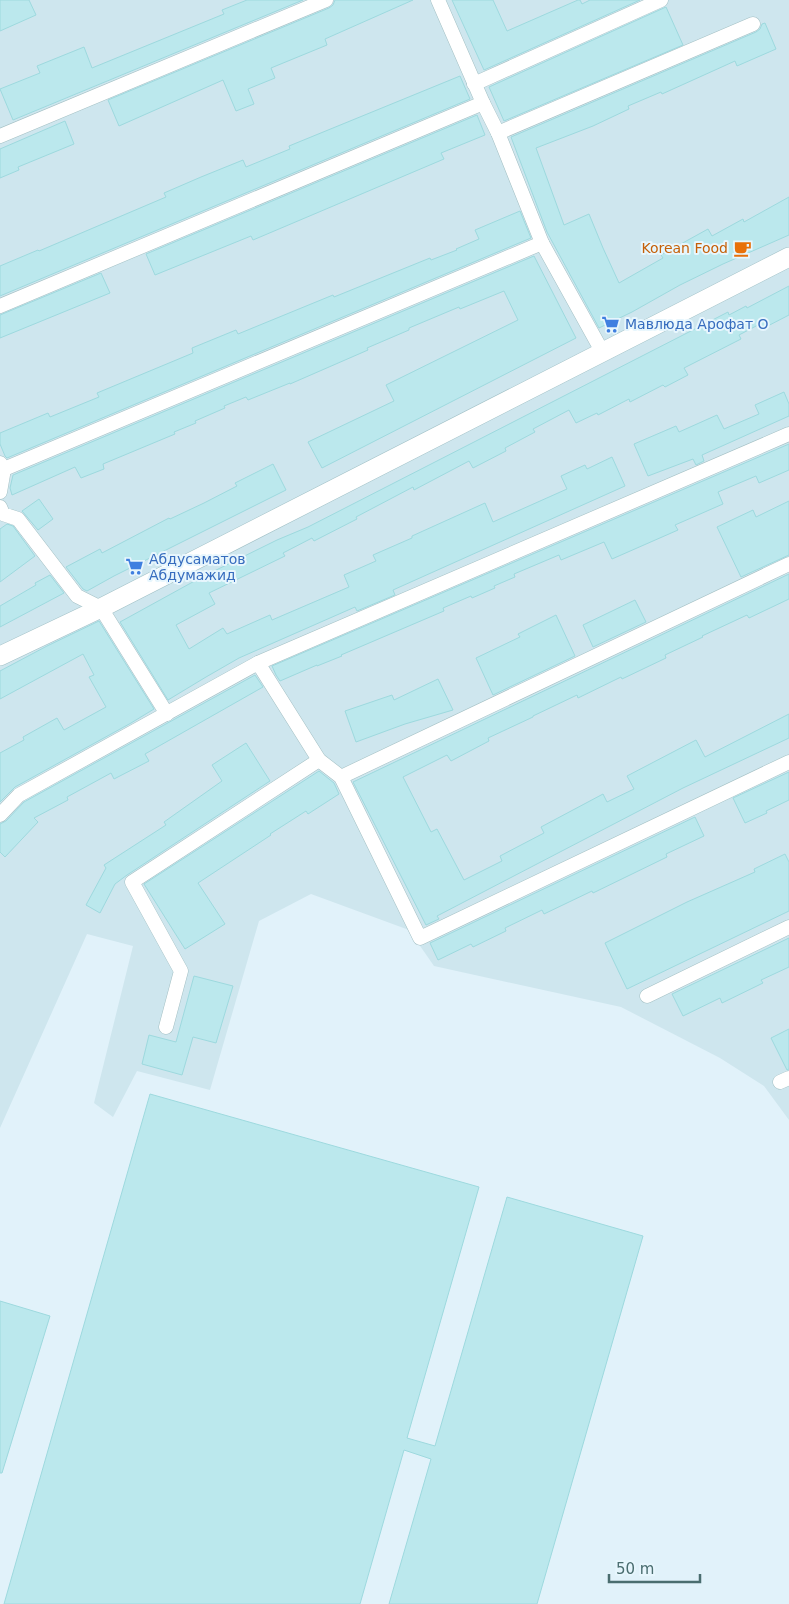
<svg xmlns="http://www.w3.org/2000/svg" width="789" height="1604" font-family="'DejaVu Sans',sans-serif">
<rect width="100%" height="100%" fill="#e1f2fa"/>
<path fill="#cee6ee" d="M0 0H789V1120L764 1086 720 1058 621 1007 434 966 409 930 311 894 259 921 210 1090 137 1071 113 1117 94 1103 133 946 87 934 0 1128Z"/>
<g fill="#bbe8ed" stroke="#9dd9de">
<path d="M0 0H29L36 15 0 31Z"/>
<path d="M247 0H303L13 120 0 89 40 73 37 66 84 47 92 68 224 14 222 10Z"/>
<path d="M335 0H413L325 39 327 45 271 68 275 78 248 89 254 104 236 111 223 80 119 126 108 100 329 8 333 5Z"/>
<path d="M452 0H493L507 31 578 0H580L582 4 590 0H640L484 70Z"/>
<path d="M666 7 683 45 504 121 489 87Z"/>
<path d="M765 23 776 49 737 66 735 61 662 94 661 92 628 106 629 109 593 126 536 148 564 225 589 214 603 248 619 283 663 258 661 255 708 229 712 236 743 219 744 222 789 197V235L723 264 680 285 632 312 599 328 547 232 511 137 756 32 760 29 762 24Z"/>
<path d="M460 76 470 99 0 296V266L38 250 39 251 166 197 164 193 201 177 243 160 246 167 290 149 289 146Z"/>
<path d="M477 115 485 135 441 153 444 159 253 240 251 236 155 275 146 254Z"/>
<path d="M65 121 74 144 18 167 19 170 0 178V149Z"/>
<path d="M520 211 531 238 7 458 5 456 0 444V433L48 413 50 417 99 397 97 393 193 353 192 348 236 330 238 334 333 295 334 297 430 258 431 260 457 250 456 249 479 239 475 230Z"/>
<path d="M534 256 576 338 322 468 308 442 394 401 386 385 518 320 504 291 460 309 459 307 409 328V330L367 348 368 350 290 384V383L248 400 246 397 224 406 225 408 195 421 196 423 174 432 175 434 103 464 104 469 81 478 75 467 12 495 10 488 13 475Z"/>
<path d="M101 273 110 293 0 338V315Z"/>
<path d="M789 286V315L760 330 758 325 739 335 741 339 684 368 688 375 665 387 663 385 630 402 629 399 598 415 597 413 576 423 569 410 533 429 535 432 505 448 506 451 473 468 469 461 414 490 413 487 356 517 357 519 314 541 312 538 283 553 285 556 209 593 215 604 176 625 189 649 223 628 227 634 270 615 272 620 349 587 344 575 376 561 373 555 412 538V536L485 503 493 522 567 489 561 476 585 465 587 469 612 457 625 486 393 590 395 595 357 611 355 607 239 658 206 677 168 700 120 622 200 578 277 540 308 527 728 312 729 315 746 306 747 308Z"/>
<path d="M784 392 789 404V416L702 455 704 461 696 465 693 459 648 476 634 444 676 426 679 432 717 415 724 429 759 414 755 405Z"/>
<path d="M789 444V470L759 483 756 476 718 492 723 504 675 525 678 530 612 559 604 542 561 560 559 555 514 574 515 577 494 586 495 588 472 598 471 596 443 608 444 611 341 655 342 656 317 666V665L280 681 276 675 272 666Z"/>
<path d="M273 464 286 490 114 576 87 591 83 589 66 567 100 549 102 553 169 518 170 519 204 503 237 486 235 483Z"/>
<path d="M39 499 53 519 38 530 22 511Z"/>
<path d="M789 501V555L741 577 717 527 753 510 756 517Z"/>
<path d="M7 524 13 526 35 556 0 582V529Z"/>
<path d="M789 574V599L749 618 747 615 702 636 703 637 665 655 666 658 622 679 621 677 578 698 577 695 533 716V717L488 738 489 741 451 761 447 755 403 777 431 832 437 829 464 880 502 861 500 856 544 833 541 827 603 794 607 802 634 789 627 776 696 740 705 757 789 714V738L683 788 437 916 439 919 426 925 353 782Z"/>
<path d="M50 575 64 593 0 627V606L36 585 35 583Z"/>
<path d="M635 600 646 622 593 647 583 625Z"/>
<path d="M556 615 575 656 493 695 476 658 520 637 518 634Z"/>
<path d="M99 621 154 709 131 723 15 787 0 802V753L24 740 23 737 57 718 64 730 106 707 89 677 94 675 83 654 0 699V671L47 646Z"/>
<path d="M255 675 263 687 145 754 149 761 114 779 111 773 67 797 68 800 34 818 38 822 5 857 0 852V824L6 821 24 802Z"/>
<path d="M438 679 453 710 405 724 356 742 345 711 392 695 394 700Z"/>
<path d="M246 743 270 781 127 875 115 884 100 913 86 905 106 868 104 865 166 825 164 822 222 781 212 765Z"/>
<path d="M319 771 334 783 339 794 308 814 306 811 270 834 271 835 198 883 225 924 185 949 144 884Z"/>
<path d="M789 772V800L766 811 767 813 745 823 733 798Z"/>
<path d="M695 817 704 836 666 854 667 857 593 893 592 891 544 914 542 910 505 928 506 931 473 947 471 944 438 960 430 943Z"/>
<path d="M785 854 789 862V911L627 989 605 943 687 902 755 872 754 869Z"/>
<path d="M789 938V967L761 980 763 983 722 1003 720 998 683 1016 672 994Z"/>
<path d="M194 976 233 986 216 1043 193 1037 182 1075 142 1064 149 1035 176 1042Z"/>
<path d="M789 1029V1069L787 1070 771 1038Z"/>
<path d="M150 1094 479 1187 407 1438 435 1446 507 1197 643 1236 537 1604H389L431 1459 404 1450 360 1604H4Z"/>
<path d="M0 1301 50 1316 2 1473H0Z"/>
</g>
<g fill="none" stroke-linecap="round" stroke-linejoin="round">
<defs>
<g id="street">
<path d="M438 0 483 103 498 133 542 243 603 353"/>
<path d="M474 84 661 0"/>
<path d="M498 133 753 24"/>
<path d="M0 136 326 0"/>
<path d="M0 306 483 103"/>
<path d="M0 463 4 469 0 492"/>
<path d="M4 469 542 243"/>
<path d="M0 507 3 514 18 519 77 596 101 608 167 714"/>
<path d="M258 663 319 760 341 777 420 938 789 762"/>
<path d="M341 777 789 564"/>
<path d="M0 815 19 795 258 663 789 434"/>
<path d="M647 996 789 927"/>
<path d="M166 1027 181 971 132 882 319 760"/>
<path d="M780 1082 789 1078"/>
</g>
<path id="secondary" d="M0 656 101 608 789 257"/>
</defs>
<use href="#street" stroke="#a4c0c4" stroke-width="15"/>
<use href="#secondary" stroke="#a1c0c6" stroke-width="20"/>
<use href="#street" stroke="#fff" stroke-width="14"/>
<use href="#secondary" stroke="#fff" stroke-width="19"/>
</g>
<defs>
<symbol id="cafe-bare" viewBox="-9 -9 18 18"><path d="M-5.5-4.5H6V0H3Q3 3.5 0 3.5H-2.5Q-5.5 3.5-5.5 0ZM3-3.2v2h1.7v-2ZM-6 4.5H4V6H-6Z" fill="#e8710a" stroke="#e7f6fd" stroke-width="2.5" paint-order="stroke"/></symbol>
<symbol id="supermarket-bare" viewBox="-9 -9 18 18"><path d="M-6-5.5h2.5l.6 2H6L4.5 2H-2.5L-4.4-4H-6ZM-1.5 3.2a1.3 1.3 0 1 0 .1 0ZM3 3.2a1.3 1.3 0 1 0 .1 0Z" fill="#3f7fe0" stroke="#e7f6fd" stroke-width="2.5" paint-order="stroke"/></symbol>
</defs>
<g fill-rule="evenodd">
<use href="#cafe-bare" x="730" y="236" width="25" height="25"/>
<use href="#supermarket-bare" x="598" y="312" width="25" height="25"/>
<use href="#supermarket-bare" x="122" y="554" width="25" height="25"/>
</g>
<g text-anchor="middle" stroke-width="4" stroke-linejoin="round" paint-order="stroke">
<g font-size="14" fill="#c56008" stroke="#e7f6fd" text-anchor="end">
<text x="728" y="253">Korean Food</text>
</g>
<g font-size="14" fill="#366cbe" stroke="#e7f6fd" text-anchor="start">
<text x="625" y="329">Мавлюда Арофат О</text>
<text x="149" y="564">Абдусаматов<tspan x="149" dy="16">Абдумажид</tspan></text>
</g>
</g>
<path d="M609 1574v8h91v-8" fill="none" stroke="#4a6d6f" stroke-width="2.5"/>
<text x="616" y="1574" font-size="15" fill="#4a6d6f" stroke="#e7f6fd" stroke-width="4" paint-order="stroke">50 m</text>
</svg>
